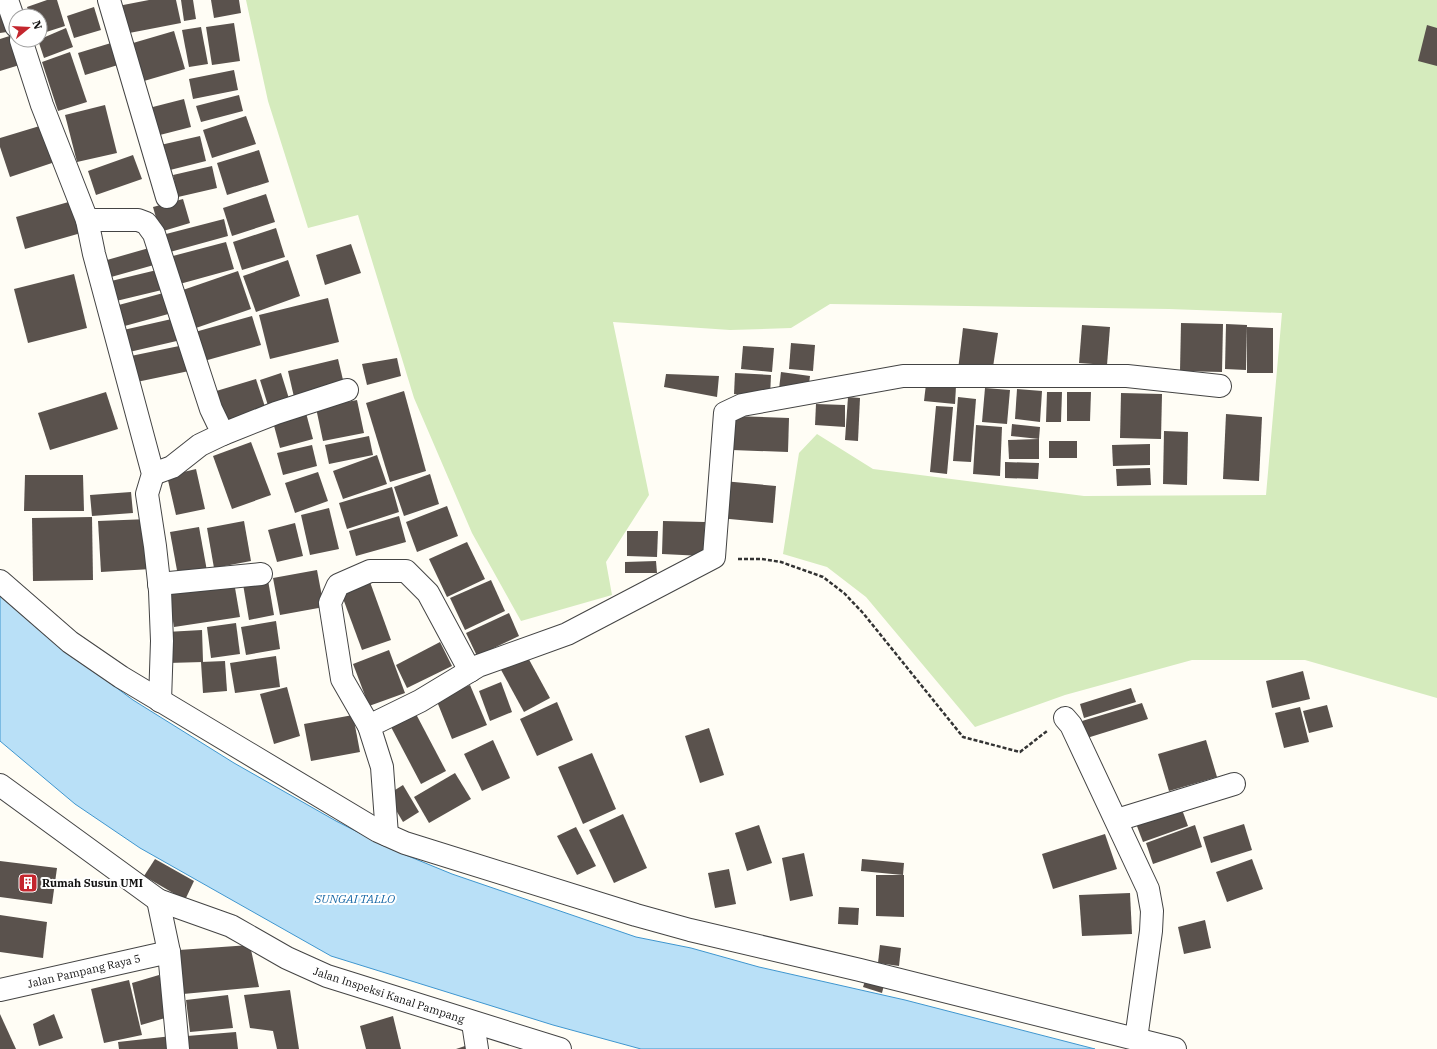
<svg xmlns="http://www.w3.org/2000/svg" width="1437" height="1049" font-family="'IBM Plex Serif',serif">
<rect width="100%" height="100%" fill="#fffdf5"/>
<path fill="#d5ebbd" d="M246 0H1437V698L1305 660H1192L1065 695 975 727 866 597 827 567 783 554 799 453 817 434 873 469 1084 496 1266 495 1282 313 1169 309 830 304 791 328 730 330 613 322 649 495 606 562 612 595 521 621 472 533 414 398 358 215 308 228 268 101Z"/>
<path fill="#b9e0f7" stroke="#3f96cf" d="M0 595 76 658 133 700 234 763 336 821 391 849 452 874 636 937 691 948 759 967 905 1000 1095 1049H641L553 1025 331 956 140 848 75 804 0 741Z"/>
<g fill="#5a524d">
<path d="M0 0 7 32 0 33Z"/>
<path d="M47 0H57L65 26 40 34V16H30L27 7Z"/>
<path d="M149 0H176L181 23 124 34 118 6Z"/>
<path d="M181 0H193L196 19 184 21Z"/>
<path d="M211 0H239L241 13 214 18Z"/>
<path d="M94 7 101 30 74 38 67 16Z"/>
<path d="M234 23 240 61 212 65 206 27Z"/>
<path d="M1427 25 1437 28V66L1418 61Z"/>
<path d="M201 27 208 64 189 67 182 30Z"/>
<path d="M66 28 73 47 44 58 38 40Z"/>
<path d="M174 31 185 69 144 81 133 43Z"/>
<path d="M16 34 26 63 0 71V39Z"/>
<path d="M111 43 118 65 85 75 78 53Z"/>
<path d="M70 52 87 102 58 111 42 62Z"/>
<path d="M234 70 238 90 193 99 189 79Z"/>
<path d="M239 95 243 111 201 122 196 106Z"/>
<path d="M184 99 191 127 152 137 145 109Z"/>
<path d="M105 105 117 153 77 162 65 115Z"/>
<path d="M246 116 256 144 212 158 203 130Z"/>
<path d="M43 125 55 162 10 177 0 147V138Z"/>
<path d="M200 136 206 161 162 172 156 146Z"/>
<path d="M259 150 269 182 227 195 217 163Z"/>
<path d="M133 155 142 179 96 195 88 171Z"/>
<path d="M212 166 217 188 178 197 173 175Z"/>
<path d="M266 194 275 222 232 236 223 208Z"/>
<path d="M183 199 190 223 160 232 153 207Z"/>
<path d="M72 201 81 233 25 249 16 217Z"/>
<path d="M224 219 228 236 170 252 166 234Z"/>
<path d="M276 228 285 257 242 270 233 242Z"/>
<path d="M226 242 234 269 176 285 169 257Z"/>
<path d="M351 244 361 273 325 285 316 255Z"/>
<path d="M156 246 161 263 104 279 100 262Z"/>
<path d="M288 260 300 296 256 312 243 276Z"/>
<path d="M161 269 166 289 112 302 107 282Z"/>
<path d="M238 271 251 309 193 329 180 291Z"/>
<path d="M74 274 87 328 28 343 14 289Z"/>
<path d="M167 292 172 313 121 327 115 306Z"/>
<path d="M328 298 339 342 270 359 259 315Z"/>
<path d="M252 316 261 345 204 361 195 332Z"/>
<path d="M176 318 181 340 125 353 119 331Z"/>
<path d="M1181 323 1223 324 1222 372 1180 371Z"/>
<path d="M1226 324 1247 325 1246 370 1225 369Z"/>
<path d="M1082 325 1110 327 1107 365 1079 363Z"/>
<path d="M1247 327 1273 328V373H1247Z"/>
<path d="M963 328 998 333 992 374 958 370Z"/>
<path d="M791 343 815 345 813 371 789 369Z"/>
<path d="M184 345 189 371 132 383 126 357Z"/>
<path d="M743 346 774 348 772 372 741 369Z"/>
<path d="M397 358 401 376 367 385 362 364Z"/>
<path d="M338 359 344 384 294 397 288 371Z"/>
<path d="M781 372 810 376 808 393 779 389Z"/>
<path d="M281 373 291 405 270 412 260 380Z"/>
<path d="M735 373 771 375 770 397 734 394Z"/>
<path d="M666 374 719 376 717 397 664 387Z"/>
<path d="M256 379 266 410 223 424 213 392Z"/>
<path d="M926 384 956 386 955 404 924 401Z"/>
<path d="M985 388 1010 390 1007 424 982 422Z"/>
<path d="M1017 389 1042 391 1040 422 1015 419Z"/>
<path d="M404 391 426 471 390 482 366 403Z"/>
<path d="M106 392 118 429 50 450 38 413Z"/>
<path d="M1047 392H1062L1061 422H1046Z"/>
<path d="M1067 392H1091L1090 421H1067Z"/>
<path d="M1121 393 1162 394 1161 439 1120 438Z"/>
<path d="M848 397 860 398 858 441 845 440Z"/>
<path d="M958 397 976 399 971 462 953 461Z"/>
<path d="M357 400 364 433 323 441 316 408Z"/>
<path d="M816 404 845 405V427L815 425Z"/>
<path d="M936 406 953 407 947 474 930 472Z"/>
<path d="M306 413 313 439 280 448 273 422Z"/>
<path d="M1226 414 1262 417 1259 481 1223 479Z"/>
<path d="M733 416 789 418 788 452 732 450Z"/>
<path d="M1012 424 1040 427 1039 439 1011 436Z"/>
<path d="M976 425 1002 427 1000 476 973 474Z"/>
<path d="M1164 431 1188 432 1187 485 1163 484Z"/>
<path d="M369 436 373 455 329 464 325 445Z"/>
<path d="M1039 439V459H1009L1008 440Z"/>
<rect x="1049" y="441" width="28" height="17"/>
<path d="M251 442 271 495 232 509 213 456Z"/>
<path d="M1150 444V465L1113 466 1112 445Z"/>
<path d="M312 445 317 466 283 475 277 453Z"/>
<path d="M377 455 387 484 343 499 333 471Z"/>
<path d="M1005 462 1039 463 1038 479 1005 478Z"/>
<path d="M1150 468 1151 485 1117 486 1116 469Z"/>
<path d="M196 469 205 509 176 515 167 476Z"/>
<path d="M318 472 328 501 295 513 285 483Z"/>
<path d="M430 474 439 504 404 516 394 487Z"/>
<path d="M25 475H83L84 511H24Z"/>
<path d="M723 481 776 486 773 523 719 518Z"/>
<path d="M392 487 399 512 347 529 339 503Z"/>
<path d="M131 492 133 513 92 516 90 495Z"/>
<path d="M447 506 458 536 417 552 406 522Z"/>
<path d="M329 508 339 549 310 555 301 515Z"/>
<path d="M399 516 406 542 356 556 349 531Z"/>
<path d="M92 517 93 580 33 581 32 518Z"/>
<path d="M149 519 151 569 101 572 98 521Z"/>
<path d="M244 521 251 561 214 568 207 528Z"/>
<path d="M663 521 705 522 703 556 662 554Z"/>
<path d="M295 523 303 556 277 562 268 530Z"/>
<path d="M199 527 207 571 178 576 170 532Z"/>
<path d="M627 531H658L657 557 627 556Z"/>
<path d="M467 542 485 579 447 597 429 559Z"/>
<path d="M656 561 657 573H625V562Z"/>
<path d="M317 570 324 607 280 615 273 578Z"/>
<path d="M268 580 274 615 249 620 243 584Z"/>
<path d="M491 580 505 611 465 630 450 598Z"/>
<path d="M234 582 240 617 174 627 168 592Z"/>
<path d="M370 582 391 640 362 650 341 593Z"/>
<path d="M509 613 519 636 477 656 466 633Z"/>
<path d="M276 621 280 649 246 655 241 627Z"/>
<path d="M236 623 240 654 211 658 207 627Z"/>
<path d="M202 630 203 662 168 663 166 632Z"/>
<path d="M440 642 452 666 407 688 396 665Z"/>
<path d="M389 650 405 693 369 706 353 664Z"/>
<path d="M526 654 550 698 524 712 500 668Z"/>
<path d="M276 656 280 687 235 693 230 663Z"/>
<path d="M225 661 227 691 203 693 201 662Z"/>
<path d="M1303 671 1310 699 1272 708 1266 681Z"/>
<path d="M501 682 512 712 490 721 479 691Z"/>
<path d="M470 685 487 725 452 739 436 699Z"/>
<path d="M287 687 300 736 274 744 260 694Z"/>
<path d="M1131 688 1136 702 1084 718 1080 704Z"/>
<path d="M557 702 573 740 537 756 520 719Z"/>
<path d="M1142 703 1148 719 1087 738 1082 721Z"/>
<path d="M1327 705 1333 727 1309 733 1303 711Z"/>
<path d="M1300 707 1309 742 1284 748 1275 713Z"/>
<path d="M416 714 446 771 421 784 391 727Z"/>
<path d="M353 715 360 752 311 761 304 724Z"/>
<path d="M709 728 724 775 700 783 685 736Z"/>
<path d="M493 740 510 778 482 791 464 754Z"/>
<path d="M1206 740 1217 777 1169 791 1158 754Z"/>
<path d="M592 753 616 809 583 824 558 767Z"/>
<path d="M455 773 471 799 429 823 414 797Z"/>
<path d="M403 785 419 812 403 822 387 795Z"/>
<path d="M1180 804 1188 826 1143 842 1135 821Z"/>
<path d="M623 814 647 868 614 883 589 830Z"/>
<path d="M1244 824 1252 850 1211 863 1203 837Z"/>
<path d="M759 825 772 863 747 871 735 833Z"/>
<path d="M1195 825 1202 847 1153 864 1146 843Z"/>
<path d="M576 827 596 866 577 875 557 836Z"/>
<path d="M1105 834 1117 869 1053 889 1042 854Z"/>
<path d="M804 853 813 896 790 901 782 858Z"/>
<path d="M155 859 194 881 185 900 144 876Z"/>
<path d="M862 859 904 863 903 875 861 871Z"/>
<path d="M1252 859 1263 889 1227 902 1216 872Z"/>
<path d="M0 861 57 868 52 904 0 897Z"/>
<path d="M729 869 736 904 715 908 708 873Z"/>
<path d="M876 875H904V917L876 916Z"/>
<path d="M1130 893 1132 934 1082 936 1079 895Z"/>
<path d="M839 907 859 908 858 925 838 924Z"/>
<path d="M0 915 47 922 43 958 0 952Z"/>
<path d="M1205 920 1211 948 1184 954 1178 927Z"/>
<path d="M250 945 259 987 183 994 179 950Z"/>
<path d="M880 945 901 948 899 966 878 963Z"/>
<path d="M159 975 172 1016 141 1025 132 983Z"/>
<path d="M867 975 885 981 882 993 863 987Z"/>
<path d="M129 980 142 1035 104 1043 91 989Z"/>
<path d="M290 990 299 1049H277L273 1031 250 1028 244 995Z"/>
<path d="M228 995 233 1028 190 1032 186 1000Z"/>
<path d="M0 1014 16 1049H0Z"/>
<path d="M54 1014 63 1038 39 1046 33 1024Z"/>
<path d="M393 1016 401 1049H366L360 1026Z"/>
<path d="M236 1032 238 1049H188L187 1036Z"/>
<path d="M172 1036 170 1049H119L118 1042Z"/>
<path d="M465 1046 466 1049H456Z"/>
</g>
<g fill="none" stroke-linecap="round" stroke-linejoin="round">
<defs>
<g id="street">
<path d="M7 0 16 26"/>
<path d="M109 0 167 197"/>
<path d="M21 40 42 105 87 220 94 254 153 474 147 494 155 546 160 591 162 641 160 701"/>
<path d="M87 220H138L146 223 154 234 211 409 223 434 200 445 172 467 153 474"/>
<path d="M223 434 276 413 347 390"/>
<path d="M0 581 70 642 121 677 378 831 405 843 636 915 690 930 860 970 1175 1049"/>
<path d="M159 584 261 574"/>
<path d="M1065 718 1071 725 1148 889 1152 911 1151 931 1136 1039"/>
<path d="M369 726 342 679 330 603 338 585 370 571H406L428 593 470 671"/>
<path d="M0 785 158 900 231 926 287 958 327 976 560 1049"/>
<path d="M1117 820 1234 784"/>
<path d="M387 835 382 767 369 726 420 701 478 666 567 634 714 557 725 413 742 405 903 376H1127L1220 386"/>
<path d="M158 900 169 952 178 1049"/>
<path d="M0 990 169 952"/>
<path d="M473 1023 477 1049"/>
</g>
</defs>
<use href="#street" stroke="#444" stroke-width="24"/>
<path stroke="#333" stroke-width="2.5" stroke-dasharray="4 2" stroke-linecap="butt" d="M738 559H762L781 562 823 577 844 593 863 613 963 737 1020 752 1047 731"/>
<use href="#street" stroke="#fff" stroke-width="22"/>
</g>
<defs>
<symbol id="building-square" viewBox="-11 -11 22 22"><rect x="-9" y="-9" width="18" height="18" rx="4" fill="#c4262e" stroke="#fff"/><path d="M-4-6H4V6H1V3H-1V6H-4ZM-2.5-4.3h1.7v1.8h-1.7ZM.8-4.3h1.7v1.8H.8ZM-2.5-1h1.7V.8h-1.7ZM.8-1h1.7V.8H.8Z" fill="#fff"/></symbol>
</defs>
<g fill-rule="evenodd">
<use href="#building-square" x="17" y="872" width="22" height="22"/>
</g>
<g text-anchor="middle" stroke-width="4" stroke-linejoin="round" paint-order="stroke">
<g font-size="11" font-weight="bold" fill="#111" stroke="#fff" text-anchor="start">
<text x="42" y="887">Rumah Susun UMI</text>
</g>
<g font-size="11" fill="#111" stroke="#fff">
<text transform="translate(84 971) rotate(-13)" y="4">Jalan Pampang Raya 5</text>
<text transform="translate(389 995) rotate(18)" y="4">Jalan Inspeksi Kanal Pampang</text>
</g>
<g font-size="12" font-style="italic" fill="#1768a6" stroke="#fff">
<text x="355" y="903">SUNGAI TALLO</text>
</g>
</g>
<g transform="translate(28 28) rotate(72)"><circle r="19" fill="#ffffff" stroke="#a0a0a0"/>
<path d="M0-3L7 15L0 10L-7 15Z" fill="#c4262e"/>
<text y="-6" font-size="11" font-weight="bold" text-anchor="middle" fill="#111111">N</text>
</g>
</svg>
